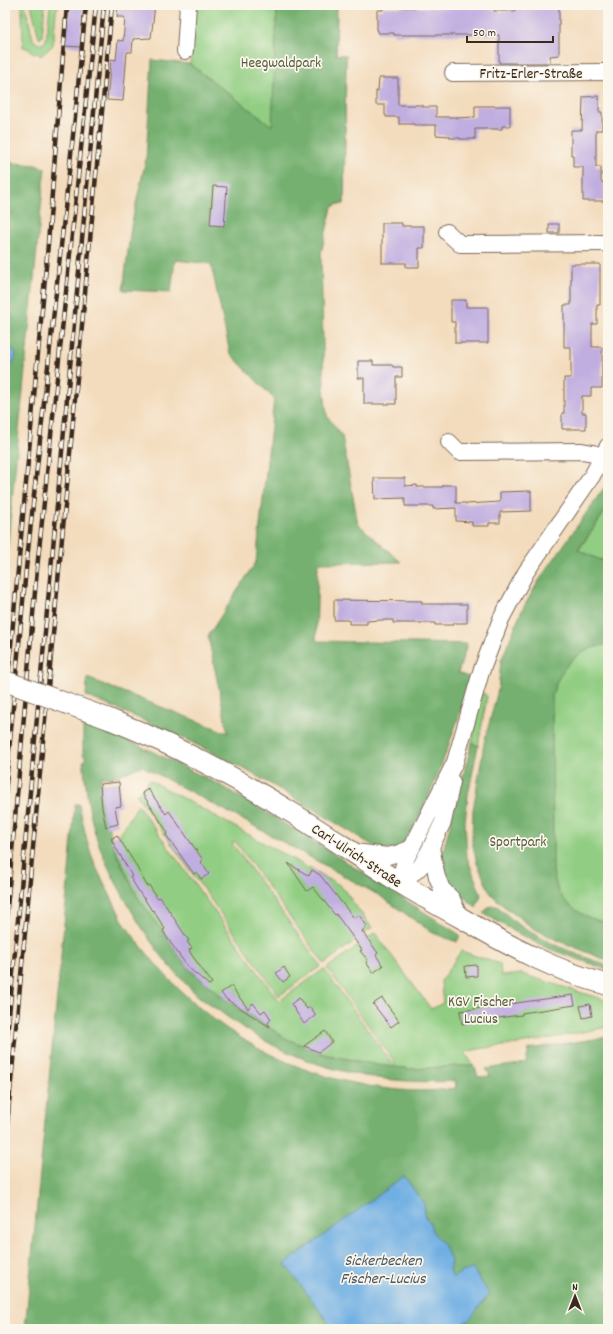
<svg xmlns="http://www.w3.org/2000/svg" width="613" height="1334" font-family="Dekko,sans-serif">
<rect width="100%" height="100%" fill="#fbf7ec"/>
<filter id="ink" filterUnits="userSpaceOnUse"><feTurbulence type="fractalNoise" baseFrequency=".025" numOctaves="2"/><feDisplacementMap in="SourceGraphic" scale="8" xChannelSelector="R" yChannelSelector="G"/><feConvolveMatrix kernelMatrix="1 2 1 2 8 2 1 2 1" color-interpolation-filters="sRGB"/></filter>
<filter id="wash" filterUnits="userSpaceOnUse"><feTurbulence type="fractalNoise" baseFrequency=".012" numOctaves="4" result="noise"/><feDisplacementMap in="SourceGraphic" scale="16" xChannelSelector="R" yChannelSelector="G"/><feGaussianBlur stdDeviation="0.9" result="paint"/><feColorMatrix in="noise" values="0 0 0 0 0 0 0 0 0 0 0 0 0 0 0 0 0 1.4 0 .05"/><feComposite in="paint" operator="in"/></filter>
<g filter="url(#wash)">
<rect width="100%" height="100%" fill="#f3dcbd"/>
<g fill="#91cd82" stroke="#667c50">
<path d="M23 5H25L33 39C35 43 39 45 44 43L46 40 50 5H59L56 11 53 45 41 56 37 53H32L29 49 23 47 22 8 21 7Z"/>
<path d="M31 5H45L42 37 40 39 39 38Z"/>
<path d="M195 5H337L336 55H346L344 204H338L332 207 326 231 272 127 190 64Z"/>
<path d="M608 507V560H600L578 551Z"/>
<path d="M608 644V923C588 919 565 908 557 888 555 883 555 877 553 872L552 696C560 666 576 649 608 644Z"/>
<path d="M482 693 485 694 487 697 478 746 472 743 475 727 474 726Z"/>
<path d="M150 780 341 886 372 928 324 964 235 841 232 843 321 966 279 996 136 794Z"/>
<path d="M138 805 279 1001 324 969 393 1065 395 1063 327 968 375 933 431 1009 443 1003 441 981 461 951 500 964 501 976 522 974 608 1001V1027L525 1043 479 1049 465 1052 473 1065 413 1069 377 1065 323 1054 285 1038 219 994 190 970 137 896 113 845Z"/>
</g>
<g fill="#74b070" stroke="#586d47">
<path d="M277 5H337L336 55H346L344 204H338L332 207 321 253 324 389 327 416 342 436 358 524 401 562 318 563 316 641 467 644 458 673 471 678C462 708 421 836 396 848 389 851 378 848 372 845 324 816 277 786 227 760 181 736 134 716 86 696L87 678 228 733 208 636 256 562 274 399 230 353 211 264 175 260 171 292 123 290 131 227 146 159 152 60 190 64 272 126Z"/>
<path d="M5 162 35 165 45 168 5 572Z"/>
<path d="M608 482V507L578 550 600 560H608V644C577 649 560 666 552 696L553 872C555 877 555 883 557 888 565 908 588 919 608 923V961L557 940 533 928 501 904 491 894 486 884 477 863 472 841 473 810 477 787 484 743 498 690 501 661 522 610 538 582Z"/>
<path d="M83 722 149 750 222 786 310 839 460 935 457 942 433 933 380 896 243 820 142 766 111 778 101 777C100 798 107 824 114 844L113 846 137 896 190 970 219 994 285 1038 323 1054 377 1065 413 1069 473 1065 476 1070 478 1077 490 1076 486 1069 526 1063 529 1049 608 1037V1329H25L69 872 75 804H79C84 827 88 850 98 871 103 881 108 891 113 901 117 908 120 916 124 923 129 931 136 939 142 947 198 1021 277 1071 369 1086 397 1091 428 1093 456 1088L455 1081C369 1086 291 1065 222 1013 214 1007 205 1002 197 995 168 968 144 934 125 899 113 878 103 858 96 836 88 811 86 786 83 761H85V756L83 755Z"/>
<path d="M472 743 478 746 468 795 465 822 467 857 481 895 476 907C455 890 443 885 442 855Z"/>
<path d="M492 906H497C504 911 510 919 518 924 543 942 579 955 608 966V970L547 948 519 934 483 913 489 907Z"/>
</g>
<g fill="#6fafe3" stroke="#556c80">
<path d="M7 347 12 349 16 354 13 364 5 365V348Z"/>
<path d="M404 1176 424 1204 425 1217 430 1222 432 1231 443 1244 451 1260 449 1270 453 1278 461 1272 473 1269 489 1294 471 1318 457 1329H333L285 1264Z"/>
</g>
<g id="blocks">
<g fill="#c1aee0">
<path d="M69 5H84L80 47 65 46Z"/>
<path d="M118 5H155L151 38 133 39 132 52H127L123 101 107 100 111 59 116 60 118 40 123 41 125 19 124 17H117Z"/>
<path d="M515 5H559V55L550 56V63H499V35H394V33H378V30H377V10H383V7L494 8V11H515Z"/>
<path d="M379 78H398V105H423V107H436V117H456V118L475 117V106H510V126H502V129H475V139H460V138H450V136L436 135V125H414V124H399V117H386V115H385V105H376V91H378Z"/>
<path d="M599 96V112H602V130H596V167H601V182H604V201H583V167H573V155H571V130H582L583 97Z"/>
<path d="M213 186 227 187 224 226 210 225Z"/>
<path d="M382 223H402V226H424V248H419V267H406V263H382Z"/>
<rect x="549" y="224" width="10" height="9"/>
<path d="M571 264H600V305H597V324H592V347H602V388H591V396H582V413H586V429H562V413H564V378H571V347H564V305H571Z"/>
<path d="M451 300H466V307H488V343H455V322H451Z"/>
<path d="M358 361H373V365H392L393 367H402V377H396V404H364V378H358Z"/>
<path d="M374 478H405V486L417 485V487H443V485H456V503H466V504L500 502V492L531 491V511L500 512V523H489V526H472V522L456 521V508L433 509V506H405V498L375 499Z"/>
<path d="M334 600 422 601V604H467V623H454V625H435V623H393V620H381L367 621V624H349V620H334Z"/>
<path d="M119 782 121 806 115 807 118 824 106 827 102 808 100 784Z"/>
<path d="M148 789 166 814 169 811 203 860 201 862 209 874 201 879 197 872 194 874 166 835 168 833 142 793Z"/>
<path d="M117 835 134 862 147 886 149 885 157 898 160 897 189 941 187 942 192 948 189 950 191 954 212 983 209 985 190 969 182 959 166 936 163 930 165 929 153 910 152 911 144 898H143L130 877 132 876 111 839Z"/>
<path d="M288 863 309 876 312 870 320 875 354 918 359 915 367 926 362 931 378 953 376 955 383 966 373 973 366 962 368 960 360 951 362 950 336 914 335 915 313 887 307 891Z"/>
<path d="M477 965V976L466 977 465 966Z"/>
<path d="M284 967 290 977 283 982 276 973Z"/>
<path d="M231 986 248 1009 253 1003 261 1013 265 1010 271 1019 268 1023 270 1027 226 999 221 993Z"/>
<path d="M573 995 575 1005 522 1013V1015L513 1016 498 1018V1017L462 1024 460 1011Z"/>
<path d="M299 998 307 1009 310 1007 316 1015 304 1024 291 1004Z"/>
<path d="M382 998 399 1021 391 1027 373 1004Z"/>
<path d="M590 1004 592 1016 583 1018 580 1006Z"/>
<path d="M325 1031 332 1042 319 1052 304 1046Z"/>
</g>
</g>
</g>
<g filter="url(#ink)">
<use href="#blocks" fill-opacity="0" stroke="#7b6856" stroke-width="1"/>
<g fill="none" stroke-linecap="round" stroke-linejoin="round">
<defs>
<g id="minor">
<path d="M185 51 188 5"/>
<path d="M453 73 608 72"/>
<path d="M447 232 460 244 608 243"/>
<path d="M449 442 459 452 582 451 593 453 603 457"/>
<path d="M431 847 437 877 442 889 452 899 460 918"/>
<path d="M354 852 388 856 399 853 412 848"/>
<path d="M399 882 405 861 455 762 481 672 501 619 526 572 592 476 608 446"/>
<path d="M399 882 416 871 421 866 431 847 443 822 452 782"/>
</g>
<path id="major" d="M109 719C173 744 235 777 294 814 329 836 362 859 397 881 419 895 441 907 463 919 509 946 556 971 608 985"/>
</defs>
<use href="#minor" stroke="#7b6856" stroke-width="18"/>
<use href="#major" stroke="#7b6856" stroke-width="22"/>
<use href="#minor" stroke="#fff" stroke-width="16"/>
<use href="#major" stroke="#fff" stroke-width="20"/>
<defs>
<g id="rail">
<path d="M5 710 47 256 67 5"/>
<path d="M5 794 26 569 75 117 86 5"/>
<path d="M5 931 37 569 96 5"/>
<path d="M5 1058 104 5"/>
<path d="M5 1146 112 5"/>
</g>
</defs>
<use href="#rail" stroke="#3b2a1e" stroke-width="4.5"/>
<use href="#rail" stroke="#fbf7ec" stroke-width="3" stroke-dasharray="9" stroke-linecap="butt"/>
<defs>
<path id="major-bridge" d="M5 681 109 719"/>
</defs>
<use href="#major-bridge" stroke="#7b6856" stroke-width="22" stroke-linecap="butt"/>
<use href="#major-bridge" stroke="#fff" stroke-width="20"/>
</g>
</g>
<g text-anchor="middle" stroke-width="3.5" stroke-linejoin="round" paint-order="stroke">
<g font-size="15" fill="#555b3c" stroke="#fbf7ec">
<text x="281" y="67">Heegwaldpark</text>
<text x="518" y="846">Sportpark</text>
<text x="481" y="1006">KGV Fischer<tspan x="481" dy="17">Lucius</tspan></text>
</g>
<g font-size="15" fill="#3b2a1e" stroke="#fbf7ec">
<text x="531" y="78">Fritz-Erler-Straße</text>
<text transform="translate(357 855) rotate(33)" y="5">Carl-Ulrich-Straße</text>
</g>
<g font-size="16" font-style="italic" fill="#4d5963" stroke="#fbf7ec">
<text x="383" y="1265">Sickerbecken<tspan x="383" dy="18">Fischer-Lucius</tspan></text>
</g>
</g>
<rect width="613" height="1334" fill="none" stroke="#fbf7ec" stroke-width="20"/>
<g transform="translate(575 1296)" stroke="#fbf7ec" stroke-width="3" paint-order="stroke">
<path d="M0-3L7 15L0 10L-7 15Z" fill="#3b2a1e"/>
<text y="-6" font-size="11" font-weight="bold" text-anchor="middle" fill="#3b2a1e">N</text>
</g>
<path d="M467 36v6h86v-6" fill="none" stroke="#3b2a1e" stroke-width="2"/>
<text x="473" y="36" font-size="12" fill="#3b2a1e" stroke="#fbf7ec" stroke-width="3" paint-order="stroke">50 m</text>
</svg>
